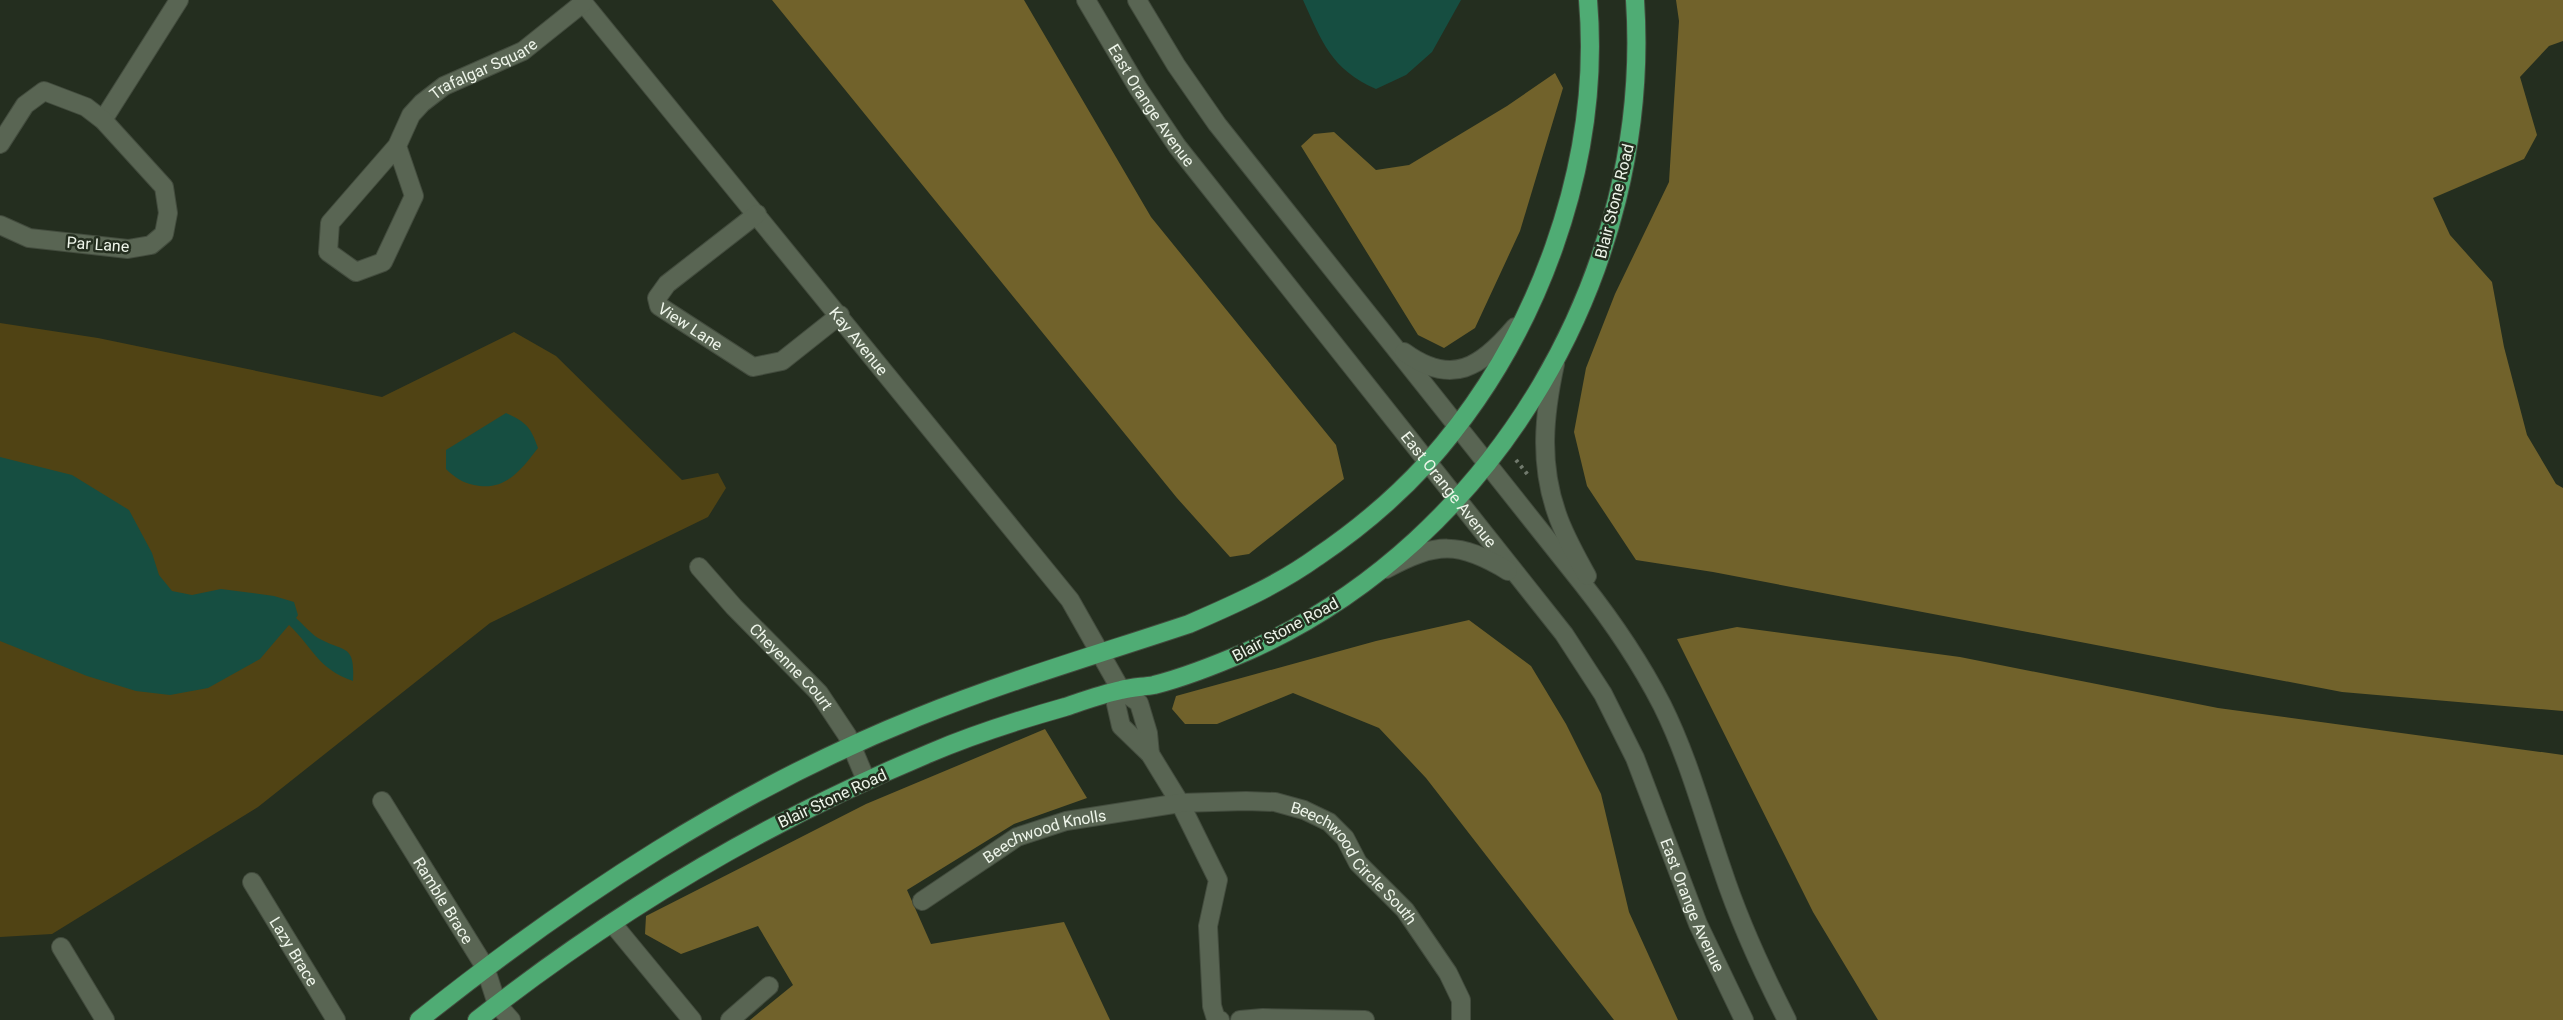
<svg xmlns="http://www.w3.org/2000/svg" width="2563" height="1020" font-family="Roboto,sans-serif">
<rect width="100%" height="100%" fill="#242e1f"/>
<path fill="#504314" d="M0 323 98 338 382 397 514 332 556 356 682 480 718 473 726 488 708 517 490 623 258 807 52 934 0 937Z"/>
<g fill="#71622b">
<path d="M772 0H1024L1151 217 1336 445 1344 479 1249 554 1230 557 1177 498Z"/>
<path d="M1676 0H2563V41L2549 46 2520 77 2537 135 2524 159 2433 198 2450 235 2492 282 2504 347 2527 435 2556 484 2563 488V711L2342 692 1713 572 1636 560 1587 486 1574 432 1586 368 1615 294 1669 182 1679 21Z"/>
<path d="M1555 73 1563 88 1520 231 1475 328 1444 348 1418 335 1301 146 1314 134 1334 132 1376 170 1409 165 1507 106Z"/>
<path d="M1469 620 1531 666 1566 724 1601 794 1629 912 1678 1020H1614L1426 778 1379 728 1293 693 1217 724H1185L1172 709 1176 696 1376 641Z"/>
<path d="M1737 627 1960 657 2218 708 2563 755V1020H1878L1813 912 1677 639Z"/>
<path d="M1045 729 1087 798 1014 824 907 890 931 944 1064 922 1110 1020H750L793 985 758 926 681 954 645 934 646 916 866 804Z"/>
</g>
<g fill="#164e41">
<path d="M1303 0H1461L1432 52 1406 75 1376 89C1331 69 1322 42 1303 0Z"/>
<path d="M506 413C526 422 531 427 538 448 521 470 505 492 474 485 463 483 454 477 446 469V450Z"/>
<path d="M0 457 72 475 129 510 152 553 159 575 172 591 192 595 221 589 274 596 294 602 298 615 296 618C303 624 310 633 318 638 345 653 355 643 353 681 317 668 315 650 289 625L260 659 208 688 170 695 136 691 87 676 0 641Z"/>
</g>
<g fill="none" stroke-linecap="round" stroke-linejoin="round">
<defs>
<g id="minor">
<path id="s1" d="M581 0 1070 600 1121 690 1139 703 1148 733 1150 754"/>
<path id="s2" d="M1086 0 1138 88 1177 146 1564 634 1603 694 1635 758 1698 924 1744 1020"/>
<path d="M1137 0 1176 65 1217 124 1582 583C1612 621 1640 662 1662 705 1688 757 1703 814 1722 869 1739 921 1762 971 1787 1020"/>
<path d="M103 120 179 0"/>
<path d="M0 144 25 105 44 91 86 107 103 120 164 187 168 213 164 234 151 245 128 249 29 238 0 225"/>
<path id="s3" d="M397 146 414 196 383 262 356 272 328 252 330 223 397 146 411 115 422 103 444 86 523 51 583 3"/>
<path id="s4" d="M757 214 667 284 657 298 659 306 753 367 782 361 840 315"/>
<path d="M1404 352C1452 387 1481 367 1515 327"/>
<path d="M1555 364C1544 415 1539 463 1557 514 1564 535 1576 556 1587 576"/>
<path id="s5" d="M699 567 734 607 819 693 847 735 866 780"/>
<path d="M1386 569C1436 542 1459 541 1508 571"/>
<path d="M1121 690 1116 704 1121 726 1150 754 1180 803 1218 880 1208 926 1212 1006 1216 1019 1220 1020"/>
<path id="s6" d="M382 801 485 967 497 1004 511 1020"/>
<path id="s7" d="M252 882 336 1020"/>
<path id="s8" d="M922 901 1017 837 1066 821 1180 803 1246 801 1275 802 1304 810 1329 822 1345 838 1358 863 1405 910 1448 973 1461 1000V1020"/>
<path d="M612 923 692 1020"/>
<path d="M61 947 105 1020"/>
<path d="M730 1020 769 986"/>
<path d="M1240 1020 1263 1018 1365 1020"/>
</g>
<g id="major">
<path d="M419 1020C572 898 736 790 918 717 1007 681 1099 654 1189 624 1233 605 1278 585 1317 557 1357 530 1395 498 1427 463 1537 340 1602 165 1588 0"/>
<path d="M477 1020C616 911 767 821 930 753 974 734 1019 720 1065 707 1083 701 1102 694 1121 690 1132 687 1143 687 1154 685 1186 677 1218 664 1248 651 1496 540 1653 269 1635 0"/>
</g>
</defs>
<use href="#minor" stroke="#434c3e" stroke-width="20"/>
<use href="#major" stroke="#434c3e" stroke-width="20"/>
<path stroke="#717a6d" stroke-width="4" stroke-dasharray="3 4.5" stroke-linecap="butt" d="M1516 460 1528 475"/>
<use href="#minor" stroke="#596553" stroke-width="18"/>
<use href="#major" stroke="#4fac74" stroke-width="18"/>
</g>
<g text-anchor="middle" stroke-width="5" stroke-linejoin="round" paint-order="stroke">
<g font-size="16" fill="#eef5ea" stroke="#242e1f">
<text dy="6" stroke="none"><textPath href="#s3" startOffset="441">Trafalgar Square</textPath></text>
<text dy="6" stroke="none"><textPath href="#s2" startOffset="124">East Orange Avenue</textPath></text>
<text transform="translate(1614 201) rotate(-76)" y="6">Blair Stone Road</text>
<text transform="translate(98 244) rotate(4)" y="6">Par Lane</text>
<text dy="6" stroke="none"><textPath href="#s4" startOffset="177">View Lane</textPath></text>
<text dy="6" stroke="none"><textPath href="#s1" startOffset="440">Kay Avenue</textPath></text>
<text dy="6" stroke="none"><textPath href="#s2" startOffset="610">East Orange Avenue</textPath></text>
<text transform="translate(1285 629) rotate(-28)" y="6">Blair Stone Road</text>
<text dy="6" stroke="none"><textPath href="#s5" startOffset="136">Cheyenne Court</textPath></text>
<text transform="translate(832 798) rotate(-25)" y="6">Blair Stone Road</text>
<text dy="6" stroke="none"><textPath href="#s8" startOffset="141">Beechwood Knolls</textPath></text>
<text dy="6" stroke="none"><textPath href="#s8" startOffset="480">Beechwood Circle South</textPath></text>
<text dy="6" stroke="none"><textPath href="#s6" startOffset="117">Ramble Brace</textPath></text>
<text dy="6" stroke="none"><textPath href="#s2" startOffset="1096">East Orange Avenue</textPath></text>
<text dy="6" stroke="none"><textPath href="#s7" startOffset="81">Lazy Brace</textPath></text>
</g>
</g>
</svg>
